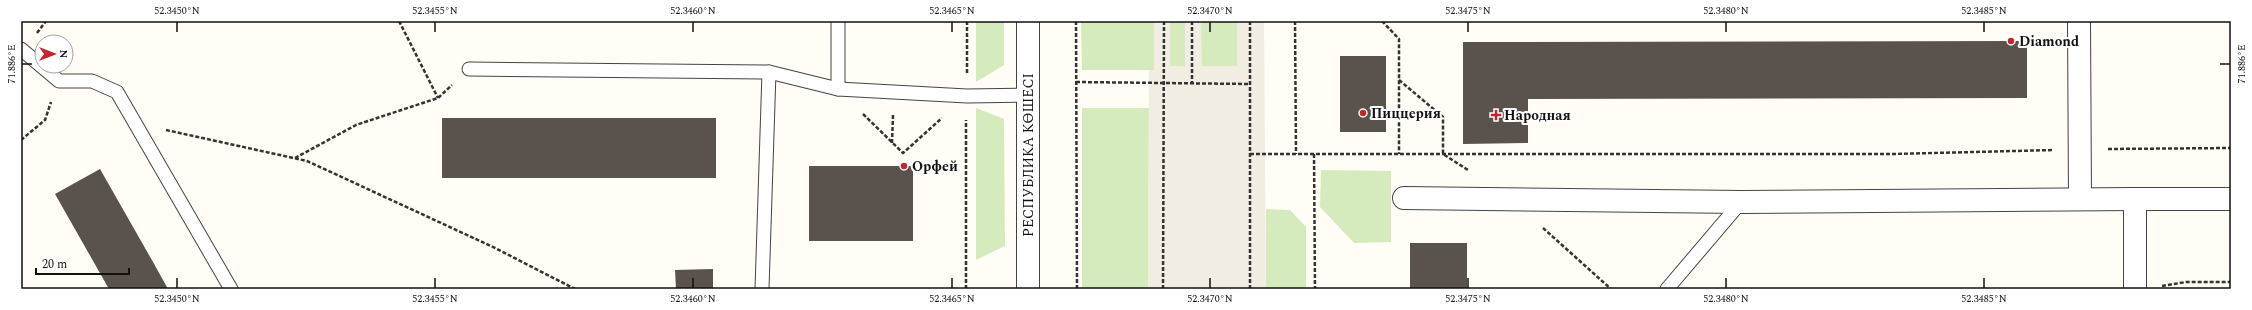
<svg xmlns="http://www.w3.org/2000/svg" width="2252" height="310" font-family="Spectral,serif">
<rect width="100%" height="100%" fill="#fffdf5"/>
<g fill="#d5ebbd">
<path d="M976 21H1004V65L976 82Z"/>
<path d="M1081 21H1154V70H1082Z"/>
<rect x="1170" y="21" width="15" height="45"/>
<rect x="1201" y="21" width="36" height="45"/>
<path d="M976 108 1004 119 1005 246 976 260Z"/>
<path d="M1082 108H1149L1148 289H1082Z"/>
<path d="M1321 170 1391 171V242L1354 243 1320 207Z"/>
<path d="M1266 209 1290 210 1306 227V289H1266Z"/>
</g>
<path fill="#f1ede2" d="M1154 21H1170V66H1185V21H1201L1202 66H1237V21H1264L1266 289H1148L1149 70H1154Z"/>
<g fill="#5a524d">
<path d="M2027 41V98L1528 99V143L1463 144V42Z"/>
<rect x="1340" y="56" width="46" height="76"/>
<rect x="442" y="118" width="274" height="60"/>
<rect x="809" y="166" width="104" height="75"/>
<path d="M100 169 153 262 168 289H109L55 194Z"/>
<rect x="1410" y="243" width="57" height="46"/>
<path d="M713 269V289H676L675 270Z"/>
</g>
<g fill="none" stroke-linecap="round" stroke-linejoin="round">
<defs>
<g id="service">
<path d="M838 21V89"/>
<path d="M21 49 59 81H92L117 92 231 289"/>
<path d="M469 69 769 72 838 89 967 96 1028 95"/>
<path d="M762 289 769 72"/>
<path d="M1667 289 1741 202"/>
</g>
<g id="minor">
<path d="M2079 21 2080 199"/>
<path d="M1404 198 1741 202 2135 199"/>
<path d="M2135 289V199H2231"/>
</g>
<path id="tertiary" d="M1028 21V289"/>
</defs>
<use href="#service" stroke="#444" stroke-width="15"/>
<use href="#minor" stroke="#444" stroke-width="24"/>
<use href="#tertiary" stroke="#444" stroke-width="24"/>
<g stroke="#333" stroke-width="2.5" stroke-dasharray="4 2" stroke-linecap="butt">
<path d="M399 21 438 98"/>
<path d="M1076 21 1077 289"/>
<path d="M1192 21V84"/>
<path d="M1250 21V289"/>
<path d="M1295 21 1296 154"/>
<path d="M1382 21 1399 39V154"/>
<path d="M37 33 46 21"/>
<path d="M967 73V21"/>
<path d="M1399 80 1443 117V154L1468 170"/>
<path d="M1076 82 1250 84"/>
<path d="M863 114 903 153 942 118"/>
<path d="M166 130 307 161 493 247 575 289"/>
<path d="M21 140 45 120 51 102"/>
<path d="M892 143 893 115"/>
<path d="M2108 149 2231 148"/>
<path d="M1250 154H1893L2053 150"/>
<path d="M1314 154 1315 289"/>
<path d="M295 158 356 125 438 98 452 85"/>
<path d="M1543 228 1611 289"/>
<path d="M2162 286 2186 282H2231"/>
<path d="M966 289V120"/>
<path d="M1163 289 1164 21"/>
</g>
<use href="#service" stroke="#fff" stroke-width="13"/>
<use href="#minor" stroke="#fff" stroke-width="22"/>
<use href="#tertiary" stroke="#fff" stroke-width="22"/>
</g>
<path fill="none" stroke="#111" stroke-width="1.5" d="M177 22V32M435 22V32M693 22V32M952 22V32M1210 22V32M1468 22V32M1726 22V32M1984 22V32M22 64H32M2220 64H2230M177 278V288M435 278V288M693 278V288M952 278V288M1210 278V288M1468 278V288M1726 278V288M1984 278V288"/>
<g fill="#c4262e" stroke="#fff" stroke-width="1.5">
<circle cx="2011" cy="41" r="4"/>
<circle cx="1363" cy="113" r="4"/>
<path d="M1494 109h4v4h4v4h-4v4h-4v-4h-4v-4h4z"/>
<circle cx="904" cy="166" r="4"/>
</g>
<g text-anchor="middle" stroke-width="4" stroke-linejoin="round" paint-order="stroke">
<g font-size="14" font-weight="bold" fill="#111" stroke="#fff" text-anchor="start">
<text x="2019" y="46">Diamond</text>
<text x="1371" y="118">Пиццерия</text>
<text x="1504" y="120">Народная</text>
<text x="912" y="171">Орфей</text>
</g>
<g font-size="14" fill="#111" stroke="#fff">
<text transform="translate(1028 155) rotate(-90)" y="5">РЕСПУБЛИКА КӨШЕСІ</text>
</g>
</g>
<rect width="2252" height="310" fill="none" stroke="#ffffff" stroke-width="44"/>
<g transform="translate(54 54) rotate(90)"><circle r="19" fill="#ffffff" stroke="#a0a0a0"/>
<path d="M0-3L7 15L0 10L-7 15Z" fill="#c4262e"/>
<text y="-6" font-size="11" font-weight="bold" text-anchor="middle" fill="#111111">N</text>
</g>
<path d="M36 268v6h93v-6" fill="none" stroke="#111111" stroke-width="2"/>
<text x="42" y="268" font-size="12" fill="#111111" stroke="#ffffff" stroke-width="3" paint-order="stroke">20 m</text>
<rect x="22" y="22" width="2208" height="266" fill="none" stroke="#111" stroke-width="1.5"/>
<g font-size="10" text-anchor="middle" fill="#111">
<text x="177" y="14">52.3450°N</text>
<text x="435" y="14">52.3455°N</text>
<text x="693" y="14">52.3460°N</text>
<text x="952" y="14">52.3465°N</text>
<text x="1210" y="14">52.3470°N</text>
<text x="1468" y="14">52.3475°N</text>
<text x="1726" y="14">52.3480°N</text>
<text x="1984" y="14">52.3485°N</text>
<text transform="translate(2241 64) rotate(-90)" y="4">71.886°E</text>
<text transform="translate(11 64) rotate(-90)" y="4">71.886°E</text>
<text x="177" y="302">52.3450°N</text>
<text x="435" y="302">52.3455°N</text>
<text x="693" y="302">52.3460°N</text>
<text x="952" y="302">52.3465°N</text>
<text x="1210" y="302">52.3470°N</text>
<text x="1468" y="302">52.3475°N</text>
<text x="1726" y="302">52.3480°N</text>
<text x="1984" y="302">52.3485°N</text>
</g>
</svg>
